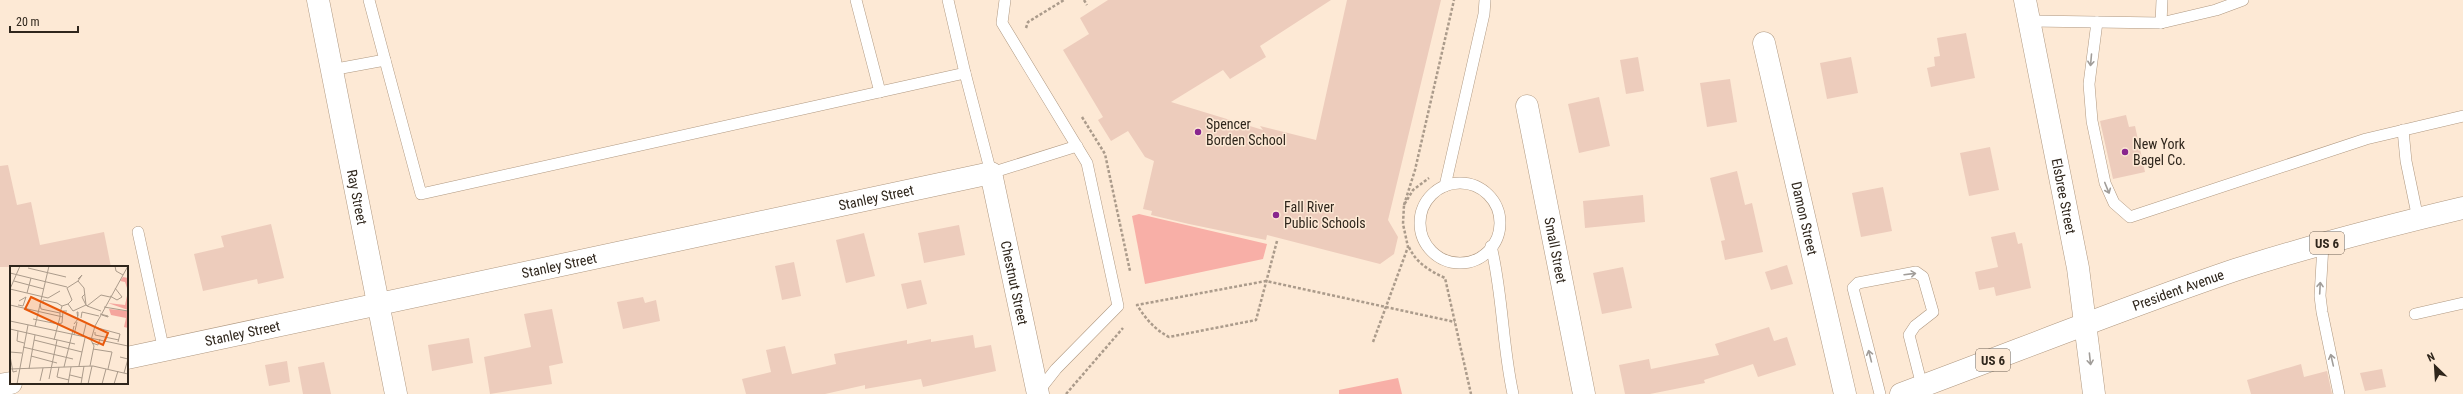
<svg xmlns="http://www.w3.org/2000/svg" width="2463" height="394" font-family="'Roboto Condensed',sans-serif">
<rect width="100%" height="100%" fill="#fde9d5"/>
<g fill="#f8afa7">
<path d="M1139 214 1267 244 1263 259 1145 284 1132 216Z"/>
<path d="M1398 378 1402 394H1339V390Z"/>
</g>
<g fill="#edccbc">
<path d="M1108 0H1331L1260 46 1266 57 1230 79 1223 70 1171 102 1263 130 1260 126 1316 140 1347 0H1441L1388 220 1398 237 1394 254 1380 264 1267 235 1266 240 1189 224 1151 215 1152 211 1143 209 1154 161 1145 157 1128 131 1111 141 1098 120 1103 117 1063 50 1089 34 1080 18Z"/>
<path d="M1966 33 1975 78 1931 87 1927 68 1935 66 1934 57 1940 56 1937 38Z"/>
<path d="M1638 57 1644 91 1626 94 1620 60Z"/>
<path d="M1851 57 1858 93 1827 99 1820 63Z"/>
<path d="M1730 79 1737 122 1707 127 1700 83Z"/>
<path d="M1599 97 1610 146 1579 153 1568 104Z"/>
<path d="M2126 115 2129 127 2135 126 2145 172 2113 179 2100 121Z"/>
<path d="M1990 147 1999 190 1969 196 1960 153Z"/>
<path d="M8 165 17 205 31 202 40 245 104 232 111 267H0V166Z"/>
<path d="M1737 171 1745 205 1752 203 1763 252 1725 260 1721 241 1725 240 1710 178Z"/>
<path d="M1883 187 1892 231 1861 237 1852 193Z"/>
<path d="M1643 195 1645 222 1585 228 1583 201Z"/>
<path d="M271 224 284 278 258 284 257 279 203 291 194 254 224 247 221 236Z"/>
<path d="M959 225 965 255 924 263 918 233Z"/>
<path d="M2015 232 2018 244 2022 243 2031 288 1996 296 1994 287 1979 290 1975 272 1998 267 1991 237Z"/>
<path d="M864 233 875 276 846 283 836 240Z"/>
<path d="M794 262 801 296 782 300 775 266Z"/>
<path d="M1787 265 1793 284 1771 290 1765 272Z"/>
<path d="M1623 267 1632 308 1602 314 1593 273Z"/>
<path d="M921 280 927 304 907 309 901 284Z"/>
<path d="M643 297 645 303 656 300 660 321 623 329 617 302Z"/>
<path d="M552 309 563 363 549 366 552 384 490 394 484 357 531 347 524 314Z"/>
<path d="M1769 327 1774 341 1787 337 1796 365 1758 377 1753 364 1704 380 1705 383 1650 394H1625L1619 365 1649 359 1651 369 1719 355 1715 344Z"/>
<path d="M973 335 975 348 991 345 996 371 923 387 921 379 865 389V385L825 394H746L742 379 771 372 766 350 785 346 792 374 836 364 834 354 907 340V344L931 339V342Z"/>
<path d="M469 338 473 363 432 371 428 345Z"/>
<path d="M287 361 290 382 269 386 265 365Z"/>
<path d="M324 362 331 394H303L298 367Z"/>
<path d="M2301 364 2304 377 2327 371 2332 394H2251L2247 380Z"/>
<path d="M2382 369 2386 387 2365 391 2360 373Z"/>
</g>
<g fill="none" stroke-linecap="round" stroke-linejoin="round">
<defs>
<g id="service">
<path d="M369 0 385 60"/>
<path d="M856 0 880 92"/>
<path d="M948 0 965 73"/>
<path d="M1005 0 1002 23 1087 163 1118 306 1056 369 1038 392"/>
<path d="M2028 21 2161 23 2216 10 2243 0"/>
<path d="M2097 22 2089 84 2092 121 2105 183 2114 203 2130 217 2366 139 2463 116"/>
<path d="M2161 23 2162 0"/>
<path d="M331 70 385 60 421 194 965 73 991 173 1077 146"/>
<path d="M2403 130 2406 161 2418 219"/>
<circle cx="1460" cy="223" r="40"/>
<path d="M1445 186 1484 14 1485 0"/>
<path d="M138 232 164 351"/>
<path d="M2323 245 2320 296 2322 312 2339 394"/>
<path d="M1491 246C1503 295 1502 344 1513 394"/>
<path d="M2415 314 2463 303"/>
<path d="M1880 394 1853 288 1858 283 1916 272 1923 277 1933 312 1915 326 1909 335 1922 386"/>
</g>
<g id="minor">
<path id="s1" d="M318 0 396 394"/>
<path id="s2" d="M1764 43 1845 394"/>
<path id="s3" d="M1527 106 1584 394"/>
<path id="s4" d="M127 358 991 173 1038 394"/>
<path d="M0 385 11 383"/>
</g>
<g id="tertiary">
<path id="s5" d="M2025 0 2078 268 2094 394"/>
</g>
<g id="primary">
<path id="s6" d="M1901 394C2012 353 2123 308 2235 270 2310 246 2387 226 2463 208"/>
</g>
</defs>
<use href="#service" stroke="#af9881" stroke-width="12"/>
<use href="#minor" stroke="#af9881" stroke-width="23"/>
<use href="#tertiary" stroke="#af9881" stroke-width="23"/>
<use href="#primary" stroke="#af9881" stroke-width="23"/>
<g stroke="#ab9b8b" stroke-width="2.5" stroke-dasharray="3 2" stroke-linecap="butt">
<path d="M1084 0 1087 5"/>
<path d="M1026 28 1028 22 1064 0"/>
<path d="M1082 117 1105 154 1130 271"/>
<path d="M1404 205 1415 170 1454 0"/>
<path d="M1277 241 1256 320 1169 337C1154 329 1146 319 1137 305L1266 281 1455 322"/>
<path d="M1409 247C1416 263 1430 271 1445 278L1471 394"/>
<path d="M1373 342 1408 247 1403 224 1404 205 1413 190 1429 178"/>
<path d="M1066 394 1123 328"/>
</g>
<use href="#service" stroke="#fff" stroke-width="11"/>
<use href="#minor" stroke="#fff" stroke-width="22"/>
<use href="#tertiary" stroke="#fff" stroke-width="22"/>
<use href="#primary" stroke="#fff" stroke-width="22"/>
</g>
<defs><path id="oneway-shaft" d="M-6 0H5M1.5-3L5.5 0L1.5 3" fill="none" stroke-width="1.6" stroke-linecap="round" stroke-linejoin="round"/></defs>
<g stroke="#a19d99">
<use href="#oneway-shaft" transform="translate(2091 60) rotate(95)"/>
<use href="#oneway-shaft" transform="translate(2107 188) rotate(68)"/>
<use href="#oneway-shaft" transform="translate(1910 274) rotate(-7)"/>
<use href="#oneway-shaft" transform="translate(2320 288) rotate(-87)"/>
<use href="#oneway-shaft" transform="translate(1870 356) rotate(-104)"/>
<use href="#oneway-shaft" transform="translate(2090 359) rotate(84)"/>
<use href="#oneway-shaft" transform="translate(2332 360) rotate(-103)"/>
</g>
<g fill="#88268e" stroke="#fde9d5" stroke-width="1.5">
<circle cx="1198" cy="132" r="4"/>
<circle cx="2125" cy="152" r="4"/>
<circle cx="1276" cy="215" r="4"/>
</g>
<g text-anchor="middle" stroke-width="3" stroke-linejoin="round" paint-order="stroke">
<g fill="#fde9d5" stroke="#6d6054" stroke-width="1">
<rect x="2310" y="232" width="34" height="22" rx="3"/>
<rect x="1976" y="349" width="34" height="22" rx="3"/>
</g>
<g font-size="13" font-weight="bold" fill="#2f261c">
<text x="2327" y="248">US 6</text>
<text x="1993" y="365">US 6</text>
</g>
<g font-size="14" fill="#2f261c" stroke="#fde9d5" text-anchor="start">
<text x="1206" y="129">Spencer<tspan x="1206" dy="16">Borden School</tspan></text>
<text x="2133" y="149">New York<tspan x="2133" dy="16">Bagel Co.</tspan></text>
<text x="1284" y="212">Fall River<tspan x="1284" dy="16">Public Schools</tspan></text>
</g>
<g font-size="14" fill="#2f261c" stroke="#fde9d5">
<text dy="5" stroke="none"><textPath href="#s5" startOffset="200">Elsbree Street</textPath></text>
<text dy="5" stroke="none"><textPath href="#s1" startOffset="201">Ray Street</textPath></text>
<text dy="5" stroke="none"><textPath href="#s4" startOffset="766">Stanley Street</textPath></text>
<text dy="5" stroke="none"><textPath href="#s2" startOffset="180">Damon Street</textPath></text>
<text dy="5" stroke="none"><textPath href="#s3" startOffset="147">Small Street</textPath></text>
<text dy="5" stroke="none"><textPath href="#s4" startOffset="442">Stanley Street</textPath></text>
<text dy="5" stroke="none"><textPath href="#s4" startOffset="996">Chestnut Street</textPath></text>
<text dy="5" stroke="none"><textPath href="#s6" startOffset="296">President Avenue</textPath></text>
<text dy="5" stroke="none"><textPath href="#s4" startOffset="118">Stanley Street</textPath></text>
</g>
</g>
<g transform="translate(10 266)">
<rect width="118" height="118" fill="#fde9d5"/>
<path d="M113 11 118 12V44L98 37 115 39 118 25 115 16 110 15ZM99 43 118 45V62L114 61 116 52 101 49Z" fill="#f5a59d"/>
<path fill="none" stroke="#ab9b8b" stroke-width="1" d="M105 0 106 5 113 9M18 2 56 11M0 7 57 21M68 13 72 9 68 15 74 22 76 39M4 15 34 23M68 15 57 22 62 34 58 38 63 45 76 39 77 40 91 29 100 31M0 23 38 32 50 25M0 23 10 0M17 27 21 12M75 28 72 31 76 39M100 30 107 34 112 31 105 22M33 36V34L47 37 52 40M30 38 31 43 50 47V51M0 39 53 51M8 39 13 40 16 31 9 35M77 40 91 45M94 41 118 45M50 47 52 40 58 38M90 48 98 50V51L92 49M71 52 72 46 89 50M23 53 48 58 52 57 53 45H57M0 55 118 80M64 58 68 53 67 46H68V50M25 60 39 0M84 61 110 68 108 76M0 63 65 78M8 65 7 75 14 77M85 66V69L109 74M64 69 67 56M73 70 76 58M24 74 72 86M44 74 50 51M82 77 88 79 90 73M13 81 63 93M83 83 102 86 98 103M0 86 12 87M0 90 3 106 7 105M21 90 47 97M110 91 118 93 114 107M69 100 75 72M80 100 84 80 81 74 85 60 118 0M49 101 47 111 59 114M54 101 64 60M0 103 83 100 118 108M19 103 25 69M60 109 72 112M39 113 47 74M30 115 33 102M7 118 18 59M58 118 61 101M71 118 74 100M78 118 82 100M92 118 96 103M104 118 108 105"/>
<path fill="#e8590c" fill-opacity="0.15" stroke="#e8590c" stroke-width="2" d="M21 31 98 67 93 79 15 43Z"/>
<rect width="118" height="118" fill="none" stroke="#2f261c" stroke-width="2"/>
</g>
<g transform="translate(2435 366) rotate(335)" stroke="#fde9d5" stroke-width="3" paint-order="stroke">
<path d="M0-3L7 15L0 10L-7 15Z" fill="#2f261c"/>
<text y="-6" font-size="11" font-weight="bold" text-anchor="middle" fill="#2f261c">N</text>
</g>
<path d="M10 26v6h68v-6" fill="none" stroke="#2f261c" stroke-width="2"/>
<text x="16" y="26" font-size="12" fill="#2f261c" stroke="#fde9d5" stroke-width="3" paint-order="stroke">20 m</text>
</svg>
